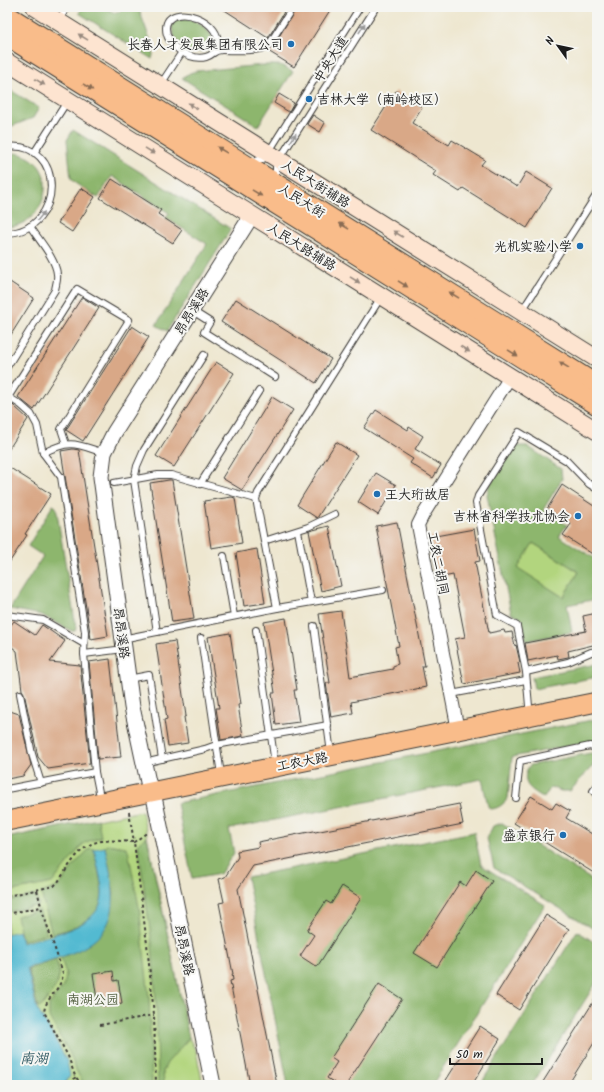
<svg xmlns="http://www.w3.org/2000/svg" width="604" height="1092" font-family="Kalam,'LXGW WenKai TC',sans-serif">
<rect width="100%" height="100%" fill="#f6f6f2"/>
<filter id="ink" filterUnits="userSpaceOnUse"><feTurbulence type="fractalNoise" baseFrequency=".025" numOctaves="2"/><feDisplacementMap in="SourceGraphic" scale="8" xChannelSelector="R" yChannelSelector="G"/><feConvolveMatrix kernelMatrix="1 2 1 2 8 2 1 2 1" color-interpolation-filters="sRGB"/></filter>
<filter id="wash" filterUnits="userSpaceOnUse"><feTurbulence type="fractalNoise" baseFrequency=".012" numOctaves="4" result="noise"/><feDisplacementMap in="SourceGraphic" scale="16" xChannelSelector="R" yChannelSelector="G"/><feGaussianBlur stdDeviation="0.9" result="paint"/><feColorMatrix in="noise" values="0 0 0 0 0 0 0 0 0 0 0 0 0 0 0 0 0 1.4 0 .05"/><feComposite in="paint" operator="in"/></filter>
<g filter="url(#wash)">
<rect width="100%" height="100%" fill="#eee7d0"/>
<g fill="#b2d57e" stroke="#67784d">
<path d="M533 543 579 572 563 597 517 568Z"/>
<path d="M142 811 189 1038 196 1051 203 1085H7V838Z"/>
</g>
<g fill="#8db66d" stroke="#546944" fill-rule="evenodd">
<path d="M83 7C89 7 98 5 104 7 110 10 113 14 120 12L123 7H138L154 50 152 59 79 13Z"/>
<path d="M183 19C196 19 220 33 210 49 195 58 171 43 172 25L177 20Z"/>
<path d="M263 65H280L293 71 258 126 182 78 190 73 196 71Z"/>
<path d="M7 88 39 108 33 118 7 128Z"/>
<path d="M73 130 231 229 167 331 156 325 207 244 166 218 169 213 112 176 98 198 75 183 71 179 67 140Z"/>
<path d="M15 153C62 160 50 225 7 227V154Z"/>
<path d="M518 446H527L561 469 562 479 543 510 567 525 559 536 597 560V599L567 605 572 632 526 641 521 618 511 613 487 495 489 486 510 451ZM533 543 579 572 563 597 518 568Z"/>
<path d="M53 505 56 507 76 628 75 631H72L42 615 10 609 43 556 28 546Z"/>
<path d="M597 664V677L534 689 532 677Z"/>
<path d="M597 719V745L589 742 512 757 508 798C504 804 498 809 490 809L488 806 482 779 229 829 234 853 220 874 192 879 177 803Z"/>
<path d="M591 753 597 755V761L570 791H561L551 787 544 798C534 791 523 787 526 773 527 769 528 767 531 765Z"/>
<path d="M98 819 101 837 89 841 83 844 52 883 7 892V838Z"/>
<path d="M502 823 597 883V931L494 868 487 838 493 826Z"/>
<path d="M474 832 481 865 545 905 432 1085H288L247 877Z"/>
<path d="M147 837 189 1038 167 1063 163 1071 164 1085H158L157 1015 152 943 138 845 140 842Z"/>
<path d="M107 844 126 847 128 850 139 907 149 998 152 1085H88L82 1081 77 1072 70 1054 49 1017V1005L62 988 65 982 66 973 60 956 76 951 89 944 99 936 106 926 114 894 105 847Z"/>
<path d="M90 848 94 849C96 861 102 884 102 895 100 921 73 928 52 934L41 893 55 888 60 885 74 865Z"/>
<path d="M36 895 39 905 7 912V901Z"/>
<path d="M39 910 47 934 22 941 17 916Z"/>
<path d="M577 931 597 944V981L532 1085H480Z"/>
<path d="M56 960C57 965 60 971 59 976 58 987 47 999 40 1008L38 1007 28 969Z"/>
</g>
<path fill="#53bad1" stroke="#386b76" d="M105 847C114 889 126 928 77 951 61 958 43 962 27 968L37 1009 49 1028 67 1061 70 1076 64 1085H7V934L19 931 22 943C48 935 100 929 102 895 103 884 96 861 94 849Z"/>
<g id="blocks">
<g fill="#d9a887">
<path d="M220 7H276L284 12 268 38Z"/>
<path d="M297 7H332L294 67 268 51 272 48Z"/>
<path d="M396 91 422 107 412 123 449 145 452 140 485 160 481 165 517 187 526 172 552 188 527 228 463 188 460 192 433 175 436 171 371 130Z"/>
<path d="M279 94 294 103 289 112 274 103Z"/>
<path d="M313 115 325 123 320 132 307 124Z"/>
<path d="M112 179 161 210 158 214 182 230 173 243 100 198Z"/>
<path d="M81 188 95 197 72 232 58 223Z"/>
<path d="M7 280 34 298 7 341Z"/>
<path d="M82 297 99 308 34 410 18 397Z"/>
<path d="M236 299 331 359 316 383 221 322Z"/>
<path d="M132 326 149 337 83 441 66 430Z"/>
<path d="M216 362 234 373 174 467 156 456Z"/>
<path d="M272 397 293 410 242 490 222 478Z"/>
<path d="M13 405 28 419 7 452V414Z"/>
<path d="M376 410 408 430 409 427 423 436 415 449 441 465 433 478 410 463 413 459 364 428Z"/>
<path d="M336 442 357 455 317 518 297 505Z"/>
<path d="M73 449 79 450 108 636 91 639 61 451Z"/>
<path d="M7 466 51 494 25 534 27 535 7 566Z"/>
<path d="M376 473 396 485 378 515 358 502Z"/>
<path d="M169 480H172L194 619 172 622 150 483Z"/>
<path d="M562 485 597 508V557L563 535 571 524 547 509Z"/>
<path d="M232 497 235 498 242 543 211 548 204 501Z"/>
<path d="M397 522 425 666H422L426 687 351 702 353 713 331 717 326 683H330L319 614 341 611 350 677 393 669V666L398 664 395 647 399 646 376 526Z"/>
<path d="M329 526 341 586 321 591 309 531Z"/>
<path d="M474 529 480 561 475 562 489 633 504 630 505 633 512 632 515 646 516 645 520 662 518 663 520 673 464 684 455 639 465 637 453 575 438 578 430 537Z"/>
<path d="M257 549 265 603 244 606 236 553Z"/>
<path d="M597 613V644L568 651 569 657H568L558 659 557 655 528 661 525 643 586 631 583 616Z"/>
<path d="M286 618 297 690H294L299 722 276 725 272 693H275L264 622Z"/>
<path d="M14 621 35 635 42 625 65 641 50 662 80 665 90 763 48 769 38 757 24 693 22 690 17 651 7 643V630Z"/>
<path d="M230 633 241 704 238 705 243 736 221 740 216 708H219L208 637Z"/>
<path d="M175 641 186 716 184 717 188 743 168 746 164 720 167 719 156 644Z"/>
<path d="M110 659 121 757 98 759 89 662Z"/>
<path d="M7 710 19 714 31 765 23 776 7 779Z"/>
<path d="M531 796 552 809 556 803 570 811 566 818 597 837V875L514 823Z"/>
<path d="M459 804 463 824 253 866 238 889 277 1085H250L230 981 233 980 232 974H233L219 903 224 902 219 879 225 877 238 857 237 851 259 847 258 842 314 831 315 832Z"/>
<path d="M476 870 492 881 437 967 414 953 460 882 466 886Z"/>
<path d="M342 886 361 898 317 967 300 956 314 935 307 930 326 901 331 904Z"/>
<path d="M546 915 569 929 519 1010 496 995Z"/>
<path d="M113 971 114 981 118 980 122 1003 103 1006 102 998 97 999 93 974Z"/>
<path d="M379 984 402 999 346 1085H338L327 1078 337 1062 331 1058Z"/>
<path d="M597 996V1038L568 1085H541Z"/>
<path d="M480 1026 500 1039 472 1085H443Z"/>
</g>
</g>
</g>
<g filter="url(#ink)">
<use href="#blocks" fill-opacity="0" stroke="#3c3a37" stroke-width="1"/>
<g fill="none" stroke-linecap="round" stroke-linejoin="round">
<defs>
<g id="service">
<path d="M59 20 67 7"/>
<path d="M216 50C229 20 167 0 166 28 166 46 190 61 206 57 214 55 213 50 222 50 235 50 257 52 268 46L293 7"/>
<path d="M161 84 182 52"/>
<path d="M7 147C66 140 65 231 7 233"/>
<path d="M34 153 68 100"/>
<path d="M252 162 263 159 268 153 360 7"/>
<path d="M276 180V167L279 160 376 7"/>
<path d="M191 310 210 322 204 332 275 377"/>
<path d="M521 310 527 303 597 194"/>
<path d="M7 367 55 290C56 284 58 279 57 274 56 259 38 239 30 226"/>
<path d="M7 396 21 405 31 414 37 425 43 453 61 477 85 632 84 654 95 772 99 792"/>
<path d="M7 399 77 289 129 320 61 429 66 444"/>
<path d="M43 453C71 439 76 444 104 453"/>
<path d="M114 483 158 475H171L256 499"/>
<path d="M200 484 259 391"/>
<path d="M298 531 311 602"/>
<path d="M264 541 308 527 335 514"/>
<path d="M224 556 234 616"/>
<path d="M277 608 256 499 258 493 381 297"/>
<path d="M7 615 43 620 84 644"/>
<path d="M314 626 330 746"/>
<path d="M256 630 274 757"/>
<path d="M157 632 134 480 137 466 144 450 204 355"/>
<path d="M201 638 220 768"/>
<path d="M122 639 277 608 383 590"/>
<path d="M84 654 124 649"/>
<path d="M526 672 568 662 591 652 597 651"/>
<path d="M128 679 149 675 162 759"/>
<path d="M20 694 32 754 41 783"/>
<path d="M451 694 526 680"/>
<path d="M529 706 526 672 517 626 497 615 476 503 478 496 519 432 567 461 589 484 597 489"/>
<path d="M144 763 205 749 216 745 328 725"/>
<path d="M597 786 593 791 597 795"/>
<path d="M7 789 95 772"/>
<path d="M516 798 520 761 590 746 597 749"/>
</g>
<path id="minor" d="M458 730 418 525 423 515 510 377"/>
<path id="tertiary" d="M213 1085 153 792 148 782 132 707 101 477 104 453 114 433 252 215"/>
<g id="secondary">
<path d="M35 7 597 359"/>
<path d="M7 62 597 431"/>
</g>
<g id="primary">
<path d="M7 15 597 385"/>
<path d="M7 36 597 405"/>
<path d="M7 821 597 702"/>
</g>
</defs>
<use href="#service" stroke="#3c3a37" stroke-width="8"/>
<use href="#minor" stroke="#3c3a37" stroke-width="14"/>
<use href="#tertiary" stroke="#3c3a37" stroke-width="17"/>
<use href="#secondary" stroke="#3c3a37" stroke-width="19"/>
<use href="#primary" stroke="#3c3a37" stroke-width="21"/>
<g stroke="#3c3a37" stroke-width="2" stroke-dasharray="3 3" stroke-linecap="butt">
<path d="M129 812 134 842 148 832"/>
<path d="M37 890 41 906"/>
<path d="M7 896 54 886 58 882C69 866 81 843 102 841 112 840 123 841 134 842L147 944 154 1015 156 1085"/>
<path d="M7 914 41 907 63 973C62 990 46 996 44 1012L68 1056 75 1076 82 1085"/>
<path d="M100 1025 154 1015"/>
<path d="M72 1085 75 1077"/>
</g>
<use href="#service" stroke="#fff" stroke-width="6"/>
<use href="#minor" stroke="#fff" stroke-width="12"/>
<use href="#tertiary" stroke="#fff" stroke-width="15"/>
<use href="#secondary" stroke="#fde4d0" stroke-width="17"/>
<use href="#primary" stroke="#f9bc8a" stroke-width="19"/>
</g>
<defs><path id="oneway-solid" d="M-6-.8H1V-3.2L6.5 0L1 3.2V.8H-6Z"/></defs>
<g fill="#999">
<use href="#oneway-solid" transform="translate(362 28) rotate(-58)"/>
<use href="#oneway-solid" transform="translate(293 138) rotate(-58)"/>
<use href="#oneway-solid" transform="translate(41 216) rotate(-51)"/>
</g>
<g fill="#988a7f">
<use href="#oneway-solid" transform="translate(83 37) rotate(-148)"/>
<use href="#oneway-solid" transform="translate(40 82) rotate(32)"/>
<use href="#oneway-solid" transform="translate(193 106) rotate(-148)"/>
<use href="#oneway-solid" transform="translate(150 151) rotate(32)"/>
<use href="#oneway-solid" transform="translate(398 234) rotate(-148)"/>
<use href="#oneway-solid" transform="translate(355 280) rotate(32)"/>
<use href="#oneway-solid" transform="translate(465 349) rotate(32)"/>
</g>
<g fill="#8a6c53">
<use href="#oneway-solid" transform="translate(88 87) rotate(32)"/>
<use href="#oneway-solid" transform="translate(222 150) rotate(-148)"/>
<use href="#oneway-solid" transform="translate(257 193) rotate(32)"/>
<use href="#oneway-solid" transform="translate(344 226) rotate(-148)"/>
<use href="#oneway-solid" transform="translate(403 284) rotate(32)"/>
<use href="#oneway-solid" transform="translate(454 295) rotate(-148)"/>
<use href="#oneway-solid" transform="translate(513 353) rotate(32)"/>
<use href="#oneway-solid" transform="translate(564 365) rotate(-148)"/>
</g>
</g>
<g fill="#1f6fb2" stroke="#f6f6f2" stroke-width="1.5">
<circle cx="291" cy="44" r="4"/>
<circle cx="309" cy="99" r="4"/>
<circle cx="580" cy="246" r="4"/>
<circle cx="377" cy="494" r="4"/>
<circle cx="578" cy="516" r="4"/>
<circle cx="563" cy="835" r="4"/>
</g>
<g text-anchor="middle" stroke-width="4" stroke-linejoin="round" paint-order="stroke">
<g font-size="13" fill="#1c1c1c" stroke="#f6f6f2" text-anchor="end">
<text x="283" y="49">长春人才发展集团有限公司</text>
<text x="317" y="104" text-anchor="start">吉林大学（南岭校区）</text>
<text x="572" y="251">光机实验小学</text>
<text x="385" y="499" text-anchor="start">王大珩故居</text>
<text x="570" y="521">吉林省科学技术协会</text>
<text x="555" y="840">盛京银行</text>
</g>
<g font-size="13" fill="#1c1c1c" stroke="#f6f6f2">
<text transform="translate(330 59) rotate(-58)" y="5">中央大道</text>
<text transform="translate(316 183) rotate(32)" y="5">人民大街辅路</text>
<text transform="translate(302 200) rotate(32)" y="5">人民大街</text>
<text transform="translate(302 246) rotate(32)" y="5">人民大路辅路</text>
<text transform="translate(191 311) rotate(-58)" y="5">昂昂溪路</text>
<text transform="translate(439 563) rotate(79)" y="5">工农二胡同</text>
<text transform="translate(122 633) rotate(82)" y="5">昂昂溪路</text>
<text transform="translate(302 761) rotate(-11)" y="5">工农大路</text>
<text transform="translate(185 950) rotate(78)" y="5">昂昂溪路</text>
</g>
<g font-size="13" fill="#505d3e" stroke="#f6f6f2">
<text x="93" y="1004">南湖公园</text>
</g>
<g font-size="14" font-style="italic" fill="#325b64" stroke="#f6f6f2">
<text x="34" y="1063">南湖</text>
</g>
</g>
<rect width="604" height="1092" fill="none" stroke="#f6f6f2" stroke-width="24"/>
<g transform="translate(558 46) rotate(303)" stroke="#f6f6f2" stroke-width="3" paint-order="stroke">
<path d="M0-3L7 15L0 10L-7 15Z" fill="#1c1c1c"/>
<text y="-6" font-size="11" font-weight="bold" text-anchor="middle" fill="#1c1c1c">N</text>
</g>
<path d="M450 1058v6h92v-6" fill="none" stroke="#1c1c1c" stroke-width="2"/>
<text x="456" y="1058" font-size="12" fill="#1c1c1c" stroke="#f6f6f2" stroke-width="3" paint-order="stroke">50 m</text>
</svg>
